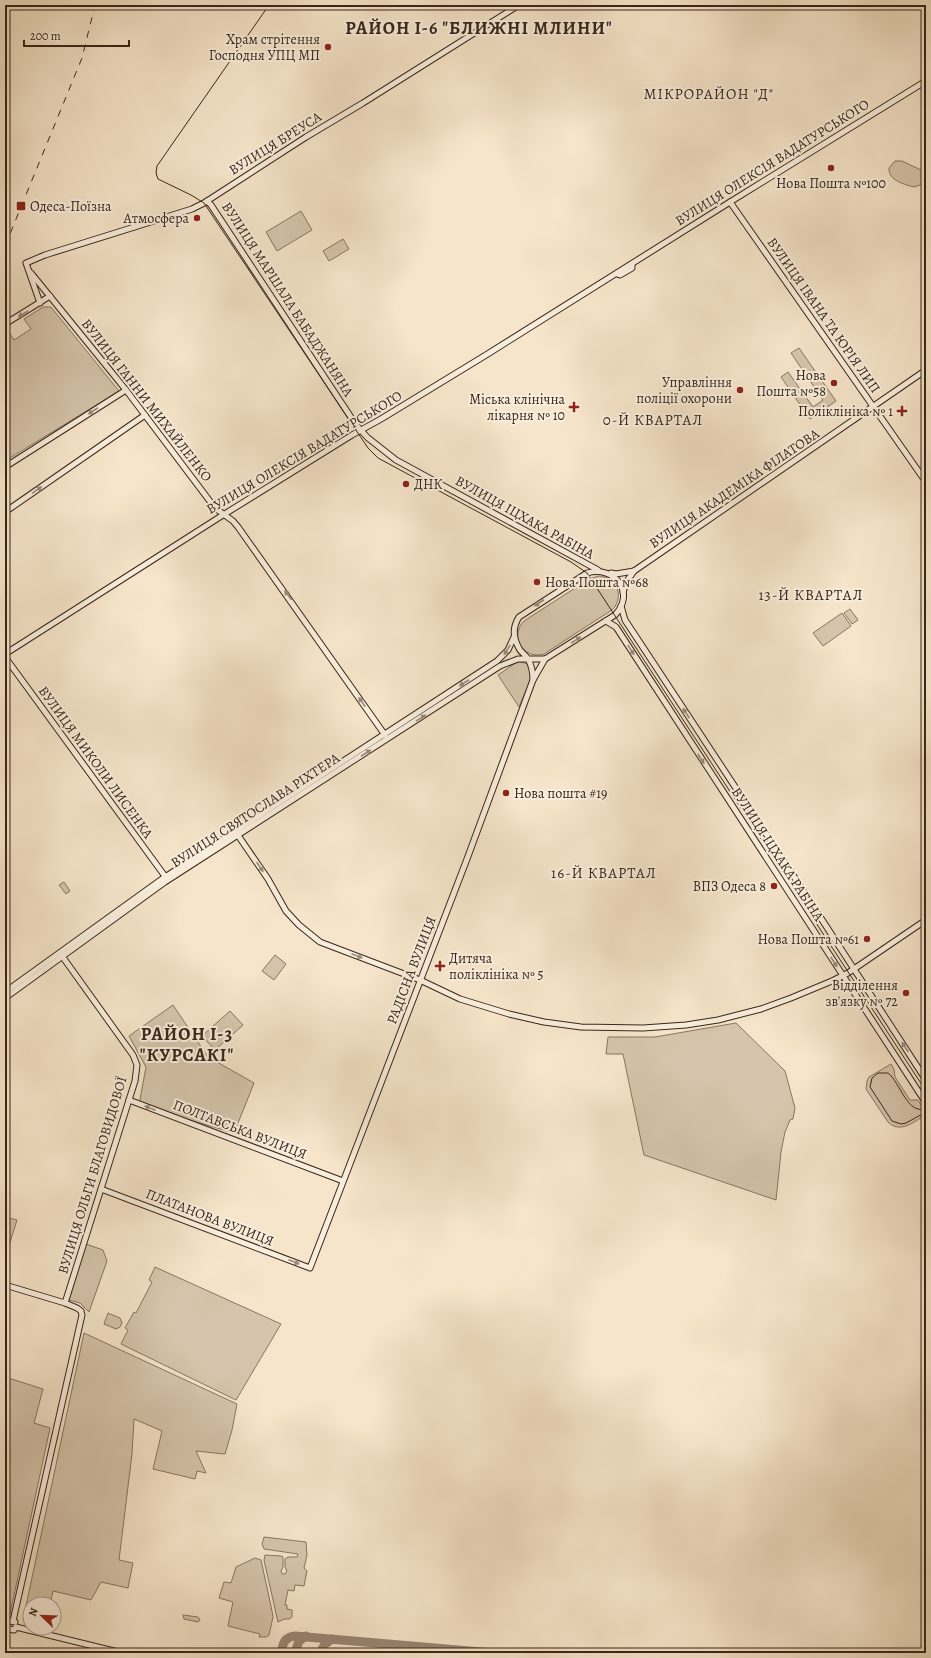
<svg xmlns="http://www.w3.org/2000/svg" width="931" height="1658" font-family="Alegreya,serif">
<rect width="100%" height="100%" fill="#f6e5ca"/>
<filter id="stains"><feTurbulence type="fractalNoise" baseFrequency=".005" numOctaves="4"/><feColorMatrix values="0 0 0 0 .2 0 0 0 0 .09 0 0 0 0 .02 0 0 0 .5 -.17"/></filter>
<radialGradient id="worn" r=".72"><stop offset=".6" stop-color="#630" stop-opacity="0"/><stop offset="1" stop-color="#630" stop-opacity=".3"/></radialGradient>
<g fill="#d6c5ac" stroke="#877663">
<path d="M895 161H902L921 170 924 178 920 185 914 187C903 184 888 180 889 168Z"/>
<path d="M301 211 312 230 277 251 266 232Z"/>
<path d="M343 239 349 249 329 261 323 251Z"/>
<path d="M43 307H51L119 391 5 461V331L7 329 14 340 31 329 24 319Z"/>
<path d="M799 348 836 401 810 419 781 377 788 372 813 407 823 400 791 353Z"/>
<path d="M599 576C617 577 625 597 612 610L544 654C523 660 509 637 524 621L589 579Z"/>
<path d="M850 609 858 620 852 624 844 613Z"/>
<path d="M842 613 851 626 823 646 813 633Z"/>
<path d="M517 662H521L528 664 532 676 519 707 498 675Z"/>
<path d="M64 882 70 891 66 894 59 885Z"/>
<path d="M275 955 286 964 274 980 262 971Z"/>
<path d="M173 1005 208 1057 254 1083 234 1133 139 1105 146 1067 129 1036Z"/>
<path d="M230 1011 243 1025 215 1050 202 1036Z"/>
<path d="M736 1023 785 1071 795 1108 793 1119 790 1120 785 1132 781 1152 776 1200 644 1155 623 1054H606L608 1037H655Z"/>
<path d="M891 1064 894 1069 895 1077 910 1100H918L926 1113 925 1115C914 1122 900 1134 888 1122L866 1089 867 1081 869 1077Z"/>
<path d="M5 1217 17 1220 5 1258Z"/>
<path d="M86 1244 103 1250 107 1261 89 1312 80 1303 69 1300Z"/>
<path d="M155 1267 281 1324 236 1400 121 1344 128 1330 125 1328 134 1312 136 1313 152 1282 149 1280Z"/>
<path d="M108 1313 120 1318 122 1323 120 1327 116 1329 104 1324Z"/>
<path d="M84 1333 237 1404 232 1430 225 1454 196 1451 206 1473 197 1471 195 1479 153 1469 162 1431 134 1419 132 1454 119 1560 133 1563 128 1588 101 1582 91 1600 53 1591 50 1604H30V1622L23 1620Z"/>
<path d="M5 1377 43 1389 34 1423 50 1428 10 1614 5 1618Z"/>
<path d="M264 1537 306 1542 307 1555 304 1568 307 1571 304 1586 295 1585 294 1591 288 1590 285 1605H287V1609L292 1610V1617L289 1619H284L278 1622 264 1560 265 1555 281 1556 283 1557V1567L281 1571 282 1574H285L287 1571 285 1567V1559L288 1557H297L298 1554 264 1549 262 1544Z"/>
<path d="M255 1558 261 1560 272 1611 273 1617 269 1635 266 1637H259L260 1634 228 1626 233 1602 219 1598 224 1582 231 1583 236 1567Z"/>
<path d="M183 1615 198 1617 200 1620 198 1622 184 1619Z"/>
</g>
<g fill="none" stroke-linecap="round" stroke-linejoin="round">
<g stroke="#978672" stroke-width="9">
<path d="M281 1653C283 1644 284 1637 295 1636L493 1653"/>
<path d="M295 1653 299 1641 306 1636"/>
<path d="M320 1653 325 1644 332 1639"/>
</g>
<defs>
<g id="secondary">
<path d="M207 201 211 205 356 425 368 438 396 460 598 570"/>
<path d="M730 202 926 482"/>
<path d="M31 273 126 390 215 508 233 521 238 527 385 735"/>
<path d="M617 274 620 275 632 268V265"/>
<path d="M40 303 26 263 45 255 192 209 204 203 306 137 363 103 519 5"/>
<path d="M5 324 50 296"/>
<path d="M5 467 126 390"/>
<path d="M5 512 145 415"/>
<path d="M611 573 616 574 634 571 926 370"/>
<path d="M623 592 627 581 634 571"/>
<path d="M621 606 625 620 778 852 926 1080"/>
<path d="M606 621 616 627 926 1103"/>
<path d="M5 654 223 515 352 435 381 419 486 355 730 202 926 81"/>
<path d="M5 657 167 879"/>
<path d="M235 831 268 879 286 911 299 925 320 942 420 980 460 999 509 1014 544 1022 581 1027 643 1028 686 1025 718 1020 761 1009 791 998 832 981 848 973 926 920"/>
<path d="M62 956 133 1055 137 1065 135 1081 65 1303"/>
<path d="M5 992 162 879 497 661 508 650 514 637"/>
<path d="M5 998 165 882 500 666 518 659H545L615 615C636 593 615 565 587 573L519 617C512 628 513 639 520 650 522 653 526 655 528 659 532 666 533 673 533 680"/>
<path d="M129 1100 343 1181"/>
<path d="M101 1189 310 1268 467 859 533 680 545 659"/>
<path d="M5 1285 65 1303 77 1308 81 1311 82 1315 13 1621"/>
<path d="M6 1625 9 1621 15 1622"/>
<path d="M6 1625 8 1629 14 1630 16 1627"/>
<path d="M16 1627 122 1653"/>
</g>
</defs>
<use href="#secondary" stroke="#38261a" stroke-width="7"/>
<use href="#secondary" stroke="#f9eedd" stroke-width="5"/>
<g stroke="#38261a" stroke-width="1">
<path d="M269 5 157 166 156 173 158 179 191 195 204 203 368 448 378 458 571 562 587 573 926 1091"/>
<path d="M926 1108C908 1117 900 1082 888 1073H878L872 1078 870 1087 892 1121 901 1124 906 1123 926 1112"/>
</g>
<path stroke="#38261a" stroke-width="1" stroke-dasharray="7 7" stroke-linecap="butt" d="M5 246 82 58 95 5"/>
</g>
<defs><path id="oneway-solid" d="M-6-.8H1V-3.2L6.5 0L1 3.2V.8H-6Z"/></defs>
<g fill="#988a7c">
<use href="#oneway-solid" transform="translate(23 314) rotate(149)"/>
<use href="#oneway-solid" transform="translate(93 411) rotate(147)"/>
<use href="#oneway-solid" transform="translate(37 490) rotate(-34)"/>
<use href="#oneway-solid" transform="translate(288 595) rotate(-125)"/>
<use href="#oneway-solid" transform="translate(539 603) rotate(147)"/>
<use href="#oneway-solid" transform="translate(576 640) rotate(-32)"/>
<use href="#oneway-solid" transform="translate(507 650) rotate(123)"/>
<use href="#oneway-solid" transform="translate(631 650) rotate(57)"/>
<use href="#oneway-solid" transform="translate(464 683) rotate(147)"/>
<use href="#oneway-solid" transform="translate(362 702) rotate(-125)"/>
<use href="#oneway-solid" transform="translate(686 713) rotate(-123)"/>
<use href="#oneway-solid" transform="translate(421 718) rotate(-32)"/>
<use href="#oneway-solid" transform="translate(366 753) rotate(-33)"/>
<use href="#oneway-solid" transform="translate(701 759) rotate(57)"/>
<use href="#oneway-solid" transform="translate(260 867) rotate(56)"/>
<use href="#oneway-solid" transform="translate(357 956) rotate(21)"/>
<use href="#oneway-solid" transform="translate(834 962) rotate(57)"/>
<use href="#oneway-solid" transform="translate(905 1047) rotate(-123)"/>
<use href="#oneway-solid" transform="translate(150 1108) rotate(-159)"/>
<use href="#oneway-solid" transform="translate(294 1262) rotate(21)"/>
</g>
<g fill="#8f2418" stroke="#f9eedd" stroke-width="1.5">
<circle cx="328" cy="47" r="4"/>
<circle cx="831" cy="168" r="4"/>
<rect x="16" y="201" width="10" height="10" rx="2"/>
<circle cx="197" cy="218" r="4"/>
<circle cx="834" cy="383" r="4"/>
<circle cx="740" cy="390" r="4"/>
<path d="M572 401h4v4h4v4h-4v4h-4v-4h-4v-4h4z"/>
<path d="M900 405h4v4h4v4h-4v4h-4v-4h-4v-4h4z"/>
<circle cx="406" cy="484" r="4"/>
<circle cx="537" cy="582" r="4"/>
<circle cx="506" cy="793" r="4"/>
<circle cx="774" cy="886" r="4"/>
<circle cx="867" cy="939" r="4"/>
<path d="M438 960h4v4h4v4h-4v4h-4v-4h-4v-4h4z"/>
<circle cx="906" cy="993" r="4"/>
</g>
<g text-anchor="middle" stroke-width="4" stroke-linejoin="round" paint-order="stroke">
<g font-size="14" fill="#38261a" stroke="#f9eedd" text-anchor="end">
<text x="320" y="44">Храм стрітення<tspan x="320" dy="16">Господня УПЦ МП</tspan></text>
<text x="831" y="188" text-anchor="middle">Нова Пошта №100</text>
<text x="30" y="211" text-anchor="start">Одеса-Поїзна</text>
<text x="189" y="223">Атмосфера</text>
<text x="826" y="380">Нова<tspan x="826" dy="16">Пошта №58</tspan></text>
<text x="732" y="387">Управління<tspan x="732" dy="16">поліції охорони</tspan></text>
<text x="565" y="404">Міська клінічна<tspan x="565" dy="16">лікарня № 10</tspan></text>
<text x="893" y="416">Поліклініка № 1</text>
<text x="414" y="489" text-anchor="start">ДНК</text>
<text x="545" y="587" text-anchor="start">Нова Пошта №68</text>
<text x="514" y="798" text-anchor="start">Нова пошта #19</text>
<text x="766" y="891">ВПЗ Одеса 8</text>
<text x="859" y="944">Нова Пошта №61</text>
<text x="449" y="963" text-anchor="start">Дитяча<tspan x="449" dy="16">поліклініка № 5</tspan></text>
<text x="898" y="990">Відділення<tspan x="898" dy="16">зв'язку № 72</tspan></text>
</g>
<g font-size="14" fill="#38261a" stroke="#f9eedd">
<text transform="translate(275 143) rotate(-32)" y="5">ВУЛИЦЯ БРЕУСА</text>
<text transform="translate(772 162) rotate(-32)" y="5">ВУЛИЦЯ ОЛЕКСІЯ ВАДАТУРСЬКОГО</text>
<text transform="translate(288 299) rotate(57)" y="5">ВУЛИЦЯ МАРШАЛА БАБАДЖАНЯНА</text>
<text transform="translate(824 315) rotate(55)" y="5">ВУЛИЦЯ ІВАНА ТА ЮРІЯ ЛИП</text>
<text transform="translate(147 400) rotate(52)" y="5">ВУЛИЦЯ ГАННИ МИХАЙЛЕНКО</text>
<text transform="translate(304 452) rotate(-31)" y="5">ВУЛИЦЯ ОЛЕКСІЯ ВАДАТУРСЬКОГО</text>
<text transform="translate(734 488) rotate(-34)" y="5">ВУЛИЦЯ АКАДЕМІКА ФІЛАТОВА</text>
<text transform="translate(525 517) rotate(29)" y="5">ВУЛИЦЯ ІЦХАКА РАБІНА</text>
<text transform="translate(96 762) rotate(54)" y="5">ВУЛИЦЯ МИКОЛИ ЛИСЕНКА</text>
<text transform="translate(255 810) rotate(-33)" y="5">ВУЛИЦЯ СВЯТОСЛАВА РІХТЕРА</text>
<text transform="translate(778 854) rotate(57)" y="5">ВУЛИЦЯ ІЦХАКА РАБІНА</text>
<text transform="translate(411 970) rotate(-69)" y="5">РАДІСНА ВУЛИЦЯ</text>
<text transform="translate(240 1129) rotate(21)" y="5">ПОЛТАВСЬКА ВУЛИЦЯ</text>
<text transform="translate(92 1175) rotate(-73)" y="5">ВУЛИЦЯ ОЛЬГИ БЛАГОВИДОВОЇ</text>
<text transform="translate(210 1217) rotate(21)" y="5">ПЛАТАНОВА ВУЛИЦЯ</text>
</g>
<g font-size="15" letter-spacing="1" fill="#38261a" stroke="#f9eedd">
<text x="709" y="99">МІКРОРАЙОН "Д"</text>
<text x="653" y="425">0-Й КВАРТАЛ</text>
<text x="811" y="600">13-Й КВАРТАЛ</text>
<text x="604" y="878">16-Й КВАРТАЛ</text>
</g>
<g font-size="18" font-weight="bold" letter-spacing="1" fill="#38261a" stroke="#f9eedd">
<text x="479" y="34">РАЙОН І-6 "БЛИЖНІ МЛИНИ"</text>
<text x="187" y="1040">РАЙОН І-3<tspan x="187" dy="21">"КУРСАКІ"</tspan></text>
</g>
</g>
<rect width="931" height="1658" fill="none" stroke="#f6e5ca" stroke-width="20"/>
<rect x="6" y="6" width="919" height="1646" fill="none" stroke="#38261a" stroke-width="2"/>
<rect x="10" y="10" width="911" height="1638" fill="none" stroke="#38261a"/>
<g transform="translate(42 1616) rotate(293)"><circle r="19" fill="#f9eedd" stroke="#ac9e8f"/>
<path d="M0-3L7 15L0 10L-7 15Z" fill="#8f2418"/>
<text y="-6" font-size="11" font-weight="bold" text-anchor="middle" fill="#38261a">N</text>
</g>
<path d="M24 40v6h105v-6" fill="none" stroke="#38261a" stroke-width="2"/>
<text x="30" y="40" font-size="12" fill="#38261a" stroke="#f9eedd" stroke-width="3" paint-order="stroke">200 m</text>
<rect width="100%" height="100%" filter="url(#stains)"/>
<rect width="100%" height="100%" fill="url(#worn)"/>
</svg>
